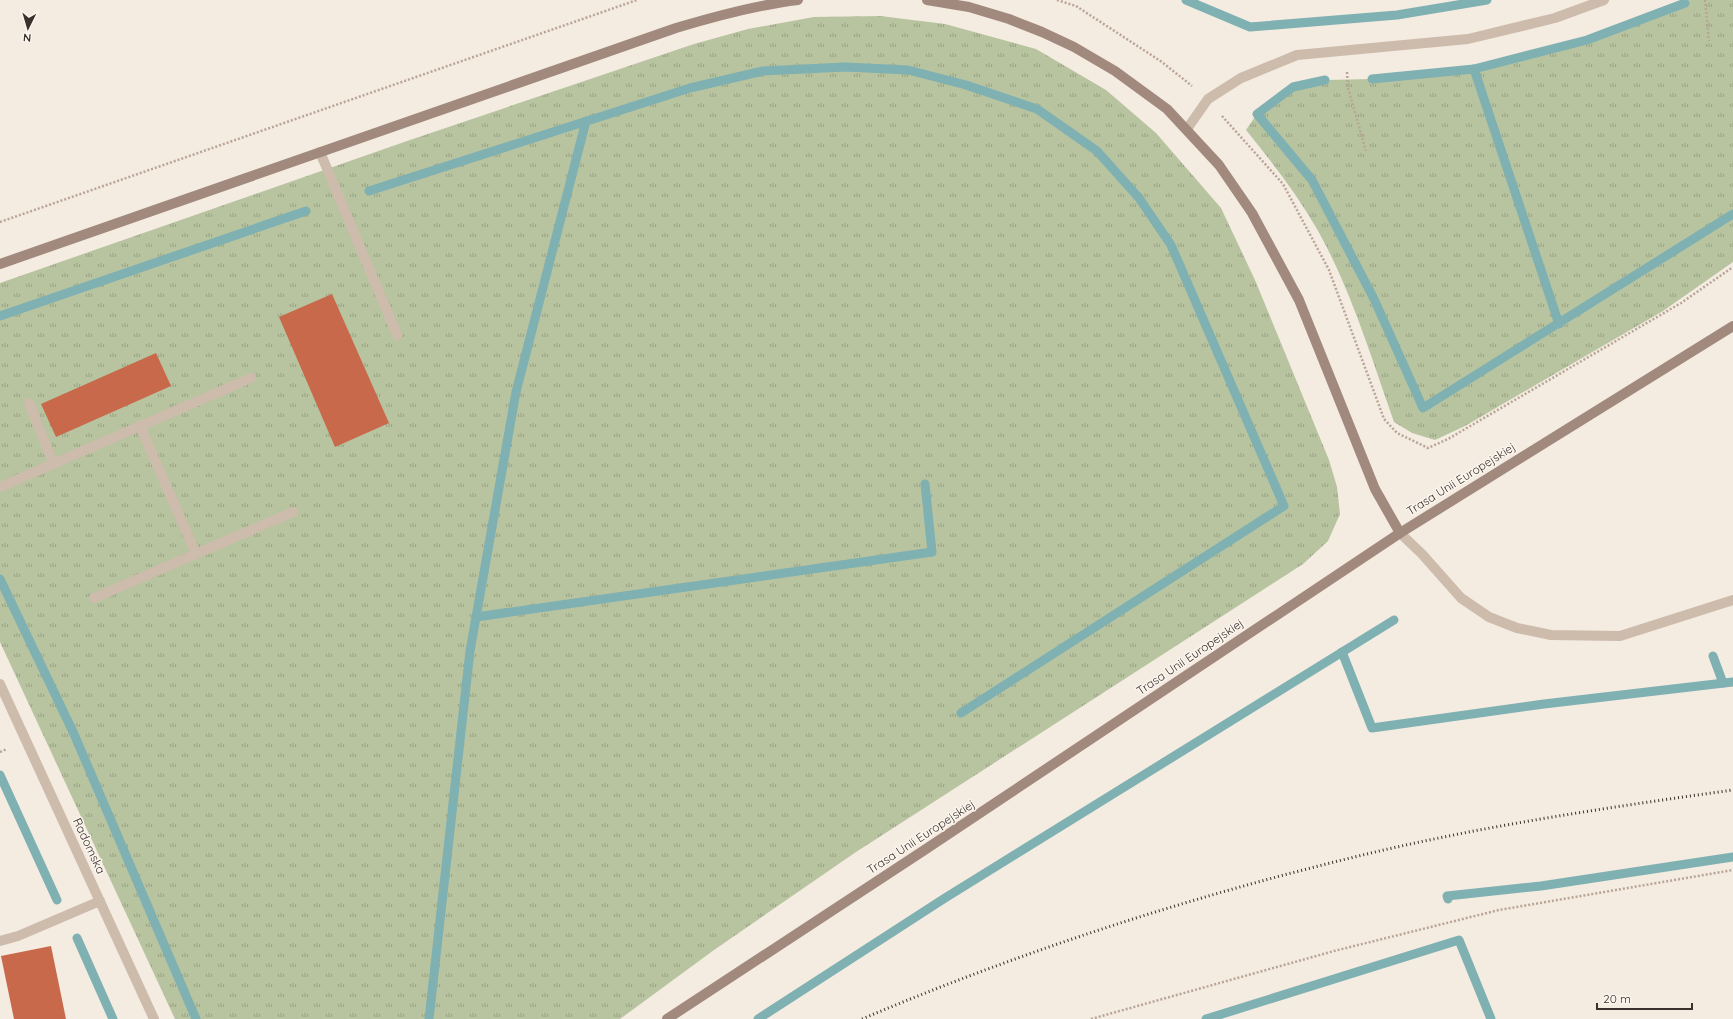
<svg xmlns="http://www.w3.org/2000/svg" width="1733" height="1019" font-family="Quicksand,sans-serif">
<defs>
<pattern id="grass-tufts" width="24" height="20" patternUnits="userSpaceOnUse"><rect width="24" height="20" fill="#b8c4a0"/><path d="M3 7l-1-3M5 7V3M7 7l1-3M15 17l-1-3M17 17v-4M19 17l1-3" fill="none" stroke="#97a083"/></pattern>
</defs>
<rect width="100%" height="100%" fill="#f4ebe1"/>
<g fill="url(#grass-tufts)">
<path d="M1690 0H1733V262L1663 311 1465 426 1435 440 1412 433 1394 422C1371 357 1351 289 1317 229 1296 193 1272 162 1246 130L1257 114 1293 87 1325 80 1372 79 1474 69 1583 41Z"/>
<path d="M880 16 945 24 1036 49 1106 90 1156 133 1221 208 1255 280 1329 460 1337 487 1340 514 1328 541 1303 564 856 852 714 950 620 1019H175L0 642V283L410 140 694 44 748 29 814 17Z"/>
</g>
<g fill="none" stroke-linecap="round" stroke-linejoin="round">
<g stroke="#7fb0b2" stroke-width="9">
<path d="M1186 0 1250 27 1397 15 1487 0"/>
<path d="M1474 69 1559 324"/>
<path d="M1372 79 1474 69 1587 40 1685 3"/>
<path d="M1325 80 1293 87 1257 114 1312 180 1374 299 1423 408 1733 214"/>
<path d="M369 191 690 88 763 71 845 67 908 70 966 85 1037 109 1097 151 1139 198 1171 245 1284 506 961 713"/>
<path d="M0 316 306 211"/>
<path d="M0 579 74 734 196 1019"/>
<path d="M476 617 932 552 925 484"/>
<path d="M1342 652 1372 728 1544 704 1733 682"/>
<path d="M1713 656 1723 683"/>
<path d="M0 775 57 900"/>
<path d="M1448 899 1447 896 1541 886 1733 857"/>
<path d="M77 938 113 1019"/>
<path d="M429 1019 470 651 516 392 586 121"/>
<path d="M758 1019 945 898 1394 620"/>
<path d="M1206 1019 1459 940 1491 1019"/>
</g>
</g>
<g fill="#c8694b">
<path d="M332 294 389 423 335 447 279 317Z"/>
<path d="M156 353 171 386 56 437 41 404Z"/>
<path d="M51 946 66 1019H14L1 956Z"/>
</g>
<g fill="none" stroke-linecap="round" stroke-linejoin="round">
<g stroke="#b9a596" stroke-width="2.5" stroke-dasharray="2 2" stroke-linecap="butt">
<path d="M1057 0 1076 6 1162 62 1192 86"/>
<path d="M1705 0 1709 41"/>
<path d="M1347 72 1348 88 1366 151"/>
<path d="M1222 116 1283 184 1329 270 1384 419 1397 433 1428 448 1448 439 1681 303 1733 267"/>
<path d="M0 222 637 0"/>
<path d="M0 752 7 749"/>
<path d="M1091 1019 1334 951 1499 910 1733 870"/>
</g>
<g stroke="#cdbbac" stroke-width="10">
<path d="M1187 129 1208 99 1241 78 1297 55 1468 39 1555 18 1604 0"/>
<path d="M320 152 397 335"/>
<path d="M29 403 53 463"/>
<path d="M140 426 196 554"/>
<path d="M0 487 251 378"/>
<path d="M1400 533 1422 554 1461 598 1489 617 1517 628 1551 635 1620 636 1733 600"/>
<path d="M94 598 293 512"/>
<path d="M0 941 18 936 100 901"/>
</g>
<path stroke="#cdbbac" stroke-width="10" d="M0 684 154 1019"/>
<g stroke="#a18a7d" stroke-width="10">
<path d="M927 0 969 7 1009 19 1042 32 1074 47 1115 71 1167 109 1219 165 1252 213 1299 300 1375 489 1400 533"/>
<path d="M0 264 676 28C716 16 756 5 798 0"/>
<path d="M667 1019 926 849 1400 533 1733 326"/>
</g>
<path stroke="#3b302b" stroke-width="3" stroke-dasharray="1 3" stroke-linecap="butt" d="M862 1019C1032 947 1208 891 1388 849 1502 823 1618 806 1733 790"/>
</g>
<g text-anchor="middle" stroke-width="3" stroke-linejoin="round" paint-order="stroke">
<g font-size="12" fill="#3b302b" stroke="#fbf5ee">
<text transform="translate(1461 479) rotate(-32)" y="4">Trasa Unii Europejskiej</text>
<text transform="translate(1190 657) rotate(-34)" y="4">Trasa Unii Europejskiej</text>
<text transform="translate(921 837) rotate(-33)" y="4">Trasa Unii Europejskiej</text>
<text transform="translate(89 846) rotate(65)" y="4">Radomska</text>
</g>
</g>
<g transform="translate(28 28) rotate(185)" stroke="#fbf5ee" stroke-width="3" paint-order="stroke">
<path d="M0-3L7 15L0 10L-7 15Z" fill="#3b302b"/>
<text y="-6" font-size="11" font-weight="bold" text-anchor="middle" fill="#3b302b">N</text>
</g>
<path d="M1597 1003v6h95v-6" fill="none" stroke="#3b302b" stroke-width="2"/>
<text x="1603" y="1003" font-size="12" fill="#3b302b" stroke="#fbf5ee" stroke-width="3" paint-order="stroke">20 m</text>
</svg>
